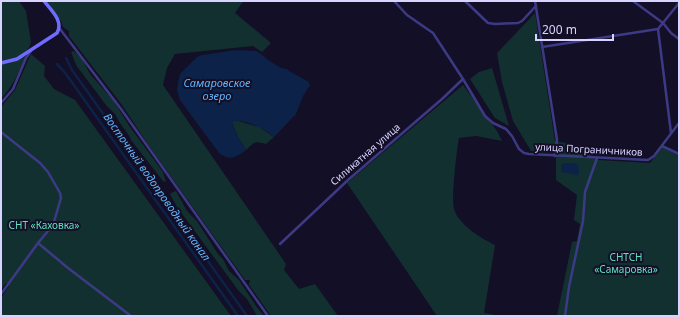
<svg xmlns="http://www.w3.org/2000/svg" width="680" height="317" font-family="'Noto Sans',sans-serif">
<rect width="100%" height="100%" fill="#130f26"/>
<g fill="#12302f">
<path d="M1 1H19L26 11 31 42 29 48 20 56H26C19 72 13 86 1 99Z"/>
<path d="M45 1H245L242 3 235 13 271 43 262 52 253 46 175 54 167 68 163 85 286 264 284 270 299 289 315 284 338 316H271L249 285 250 280H245L149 146 122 105 69 36V31L63 27 61 21Z"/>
<path d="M535 13 555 141 581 146 595 159 599 160 650 163 662 147 679 156V316H557L572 242 577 241 580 224 574 220 577 195 556 180V154L531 151 513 121 502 82 497 53Z"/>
<path d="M74 51 82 59 90 74 113 100 130 127 163 172 166 182 163 181 159 176 131 140 130 137 120 123 115 114 106 105 76 65 71 52Z"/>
<path d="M31 54 45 66 44 76 54 89 75 100 231 316H1V298L9 286 6 283 1 290V107L15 90Z"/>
<path d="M492 68 509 126 495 118 470 79 479 72Z"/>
<path d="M463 85 497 131 502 141 476 136 459 138C457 148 451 200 454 209 458 224 482 239 495 245L484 313 501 316H437L347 183Z"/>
<path d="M235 120 259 127 274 137 266 144C254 141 256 141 246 150L238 137 232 123 233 121Z"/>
<path d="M176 191 187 211 197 221 218 254 223 259 229 271 239 280 256 306 264 316H257L247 299 238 290 177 207 170 194 173 192Z"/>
</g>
<g fill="#0c2248">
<path d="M236 50 256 51 261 54 268 60 281 68 287 69 289 71 309 82 310 85 303 96 296 114 274 137C265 129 245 119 233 121L232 124 238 137 246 150C236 158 229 161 219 153L180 100 177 90 178 82 180 74 197 57 202 55Z"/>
<path d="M564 163H575L578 165 579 173 578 175 561 172V166Z"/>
</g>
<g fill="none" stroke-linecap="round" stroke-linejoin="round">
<g stroke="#0c2248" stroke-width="2.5">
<path d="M66 58 72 70 247 316"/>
<path d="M57 64 66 74 238 316"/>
</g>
<g stroke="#3d3a85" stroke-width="2.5">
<path d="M394 1 407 15 433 33 463 79 485 116 493 123 506 129 512 136 519 149 524 153 529 154 648 160 654 156 679 123"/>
<path d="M465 1 488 23 495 24 518 23 522 21 536 6"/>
<path d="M535 1 557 140 555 156"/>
<path d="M633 1 663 23 671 33 679 39"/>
<path d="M60 29 121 109 268 316"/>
<path d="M658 29 671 133"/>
<path d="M542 47 658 29 679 3"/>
<path d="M1 103 13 89 26 58 31 51"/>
<path d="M1 132 40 163 48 172 60 193 61 198 53 225 38 243 1 294"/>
<path d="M662 146 679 154"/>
<path d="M38 243 68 268 131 316"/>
<path d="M280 244 348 180 442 99 463 79"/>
<path d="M565 316 569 287 583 221 585 192 597 158"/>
</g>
<path stroke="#6f6bff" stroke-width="3.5" d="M1 63 17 59 57 33C64 21 51 10 44 1"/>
</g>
<g text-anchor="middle" stroke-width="4" stroke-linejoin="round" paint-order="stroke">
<g font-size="10" fill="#d9d4ff" stroke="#130f26">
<text transform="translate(589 149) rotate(3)" y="4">улица Пограничников</text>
<text transform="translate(365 154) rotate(-41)" y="4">Силикатная улица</text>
</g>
<g font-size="10" fill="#5fe0c0" stroke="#130f26">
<text x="44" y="229">СНТ «Каховка»</text>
<text x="626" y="261">СНТСН<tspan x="626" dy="12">«Самаровка»</tspan></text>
</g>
<g font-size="11" font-style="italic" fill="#62b6ff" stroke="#130f26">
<text x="217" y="87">Самаровское<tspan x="217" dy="13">озеро</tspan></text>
<text transform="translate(157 187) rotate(55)" y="4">Восточный водопроводный канал</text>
</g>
</g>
<rect width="680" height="317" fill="none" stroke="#d9d4ff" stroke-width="4"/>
<path d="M536 34v6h77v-6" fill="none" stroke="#d9d4ff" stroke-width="2"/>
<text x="542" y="34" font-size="12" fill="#d9d4ff" stroke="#130f26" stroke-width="3" paint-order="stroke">200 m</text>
</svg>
